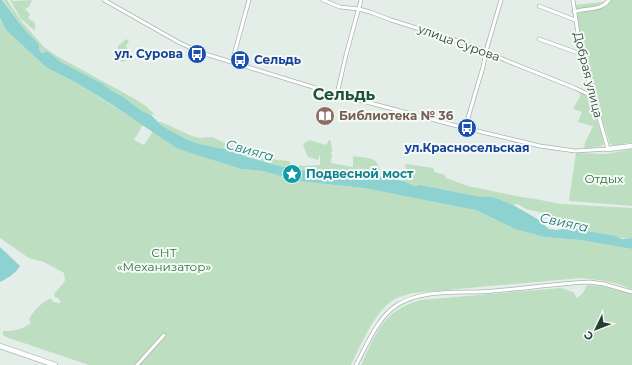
<svg xmlns="http://www.w3.org/2000/svg" width="632" height="365" font-family="Montserrat,sans-serif">
<rect width="100%" height="100%" fill="#e4eee8"/>
<g fill="#bedec1">
<path d="M3 0H7L22 22 44 47 55 55 135 99 147 107 154 114 151 115 142 111 122 96 112 91 103 84 61 62 47 51 42 53 39 50V45L38 43 25 30Z"/>
<path d="M10 0 14 1 32 0 29 7 25 9 30 14 28 18 35 23V31L21 19Z"/>
<path d="M610 0H632V143C624 142 618 147 610 144L594 96 585 64 575 5 610 1Z"/>
<path d="M0 18 7 31 47 68 75 82 143 125 134 140 144 145 153 131 178 149 241 169 263 171 297 181 364 188 440 202 476 210 515 229 544 237 580 240 632 249V290C616 281 598 280 581 278L413 293C407 295 401 296 395 299 375 310 361 345 351 365H89L6 337 3 335V331C14 331 21 330 31 323L29 319C34 310 42 302 51 298L53 302 60 303 61 302 58 298 55 297 54 294 65 281 64 273 44 262 29 258 0 238Z"/>
<path d="M126 39 129 41 126 46 130 53 127 60 123 62 116 59 115 57 118 52V46Z"/>
<path d="M580 92 591 99 604 143 602 146 584 149 585 143 593 126 578 122 582 112 573 109 581 95 579 94Z"/>
<path d="M158 122H161L192 136 200 138 212 137 229 145 243 148 277 160 289 161 291 164V167L287 168 247 157 234 151 199 144 186 139 162 126Z"/>
<path d="M309 140 326 145 329 140 331 141 332 152 330 153 332 154 331 163 353 167V158L354 156C371 159 378 156 381 175L379 176 342 171 318 172 298 169 297 168 300 165 303 166 320 165V154L318 160 308 157C306 152 304 148 303 144Z"/>
<path d="M632 149V206L570 201 569 200 576 153 607 154Z"/>
<path d="M407 164 433 168 435 172 445 175 446 178 468 186 521 197 535 199 561 204 632 208V238C617 239 602 234 587 231 579 230 570 230 562 229L555 219 543 213 526 209 518 204 513 205 492 197H481L418 185 414 186 404 181 407 173 405 165Z"/>
<path d="M587 285 602 286 632 294V365H361C376 333 383 310 421 300L561 288 573 292 577 298 583 293Z"/>
</g>
<g fill="#8ed1d1">
<path d="M0 0H2L25 30 38 43 39 45V50L42 53 47 51 61 62 103 84 112 91 122 96 142 111 151 115 162 126 186 139 199 144 234 151 247 157 287 168 318 172 342 171 359 173 404 181 414 186 420 185 481 197H493L513 205 527 213 539 220 549 229 557 230 562 229H576L615 236 622 239 632 238V249L580 240 544 237 515 229 476 210 364 188 297 181 263 171 241 169 178 149 111 104 75 82 47 68 7 31 0 18Z"/>
<path d="M0 247 20 266C16 273 8 278 0 282Z"/>
</g>
<g fill="none" stroke-linecap="round" stroke-linejoin="round">
<defs>
<g id="street">
<path d="M104 0 180 43 202 53 332 93 465 128 540 146 575 151 608 149 581 54 573 0"/>
<path d="M323 0 340 7 359 9 370 12 391 20 461 42 486 51 507 61 575 88 592 96"/>
<path d="M539 6 575 20"/>
<path d="M574 12C585 7 600 12 609 0"/>
<path d="M539 39 581 54"/>
<path d="M232 62 249 0"/>
<path d="M337 94 346 55 361 0"/>
<path d="M465 128 483 67 486 51 501 0"/>
<path d="M137 365 164 335"/>
<path d="M356 365C367 345 377 318 397 305 425 288 462 294 493 291 525 289 557 283 590 282L604 284 632 292"/>
</g>
<g id="secondary">
<path d="M608 149 632 146"/>
<path d="M0 346 55 365"/>
</g>
</defs>
<use href="#street" stroke="#a7b6ae" stroke-width="4.5"/>
<use href="#secondary" stroke="#a3b9ae" stroke-width="6"/>
<use href="#street" stroke="#fff" stroke-width="3"/>
<use href="#secondary" stroke="#fff" stroke-width="4.5"/>
</g>
<defs>
<symbol id="bus-disc" viewBox="-11 -11 22 22"><circle r="9.5" fill="#1a4fb4" stroke="#f5faf7"/><path d="M-5-6H5V4H4V6H2V4H-2V6H-4V4H-5ZM-3.5-4V0h7V-4ZM-3.5 1.2v1.5H-2V1.2ZM2 1.2v1.5H3.5V1.2Z" fill="#fff"/></symbol>
<symbol id="library-disc" viewBox="-11 -11 22 22"><circle r="9.5" fill="#8d6e63" stroke="#f5faf7"/><path d="M-6-4Q-3-5.5-.7-3.5V5Q-3 3-6 4ZM6-4Q3-5.5 .7-3.5V5Q3 3 6 4Z" fill="#fff"/></symbol>
<symbol id="sight-disc" viewBox="-11 -11 22 22"><circle r="9.5" fill="#0f9aa8" stroke="#f5faf7"/><path d="M0-6L1.8-2.2L6-1.7L2.9 1.2L3.7 5.4L0 3.3L-3.7 5.4L-2.9 1.2L-6-1.7L-1.8-2.2Z" fill="#fff"/></symbol>
</defs>
<g fill-rule="evenodd">
<use href="#bus-disc" x="186" y="43" width="22" height="22"/>
<use href="#bus-disc" x="229" y="49" width="22" height="22"/>
<use href="#library-disc" x="314" y="105" width="22" height="22"/>
<use href="#bus-disc" x="456" y="117" width="22" height="22"/>
<use href="#sight-disc" x="281" y="163" width="22" height="22"/>
</g>
<g text-anchor="middle" stroke-width="4" stroke-linejoin="round" paint-order="stroke">
<g font-size="12" fill="#243f33" stroke="#f5faf7">
<text transform="translate(459 43) rotate(20)" y="4">улица Сурова</text>
<text transform="translate(588 75) rotate(76)" y="4">Добрая улица</text>
</g>
<g font-size="12" font-weight="bold" fill="#164399" stroke="#f5faf7" text-anchor="end">
<text x="183" y="58">ул. Сурова</text>
<text x="254" y="64" text-anchor="start">Сельдь</text>
<text x="467" y="152" text-anchor="middle">ул.Красносельская</text>
</g>
<g font-size="12" font-weight="bold" fill="#785e54" stroke="#f5faf7" text-anchor="start">
<text x="339" y="120">Библиотека № 36</text>
</g>
<g font-size="12" font-weight="bold" fill="#0d838f" stroke="#f5faf7" text-anchor="start">
<text x="306" y="178">Подвесной мост</text>
</g>
<g font-size="12" fill="#2e763f" stroke="#f5faf7">
<text x="604" y="183">Отдых</text>
<text x="164" y="257">СНТ<tspan x="164" dy="14">«Механизатор»</tspan></text>
</g>
<g font-size="13" font-style="italic" fill="#1e7a7b" stroke="#f5faf7">
<text transform="translate(250 150) rotate(16)" y="5">Свияга</text>
<text transform="translate(564 222) rotate(12)" y="5">Свияга</text>
</g>
<g font-size="16" font-weight="bold" fill="#20513d" stroke="#f5faf7">
<text x="344" y="100">Сельдь</text>
</g>
</g>
<g transform="translate(596 329) rotate(227)" stroke="#f5faf7" stroke-width="3" paint-order="stroke">
<path d="M0-3L7 15L0 10L-7 15Z" fill="#243f33"/>
<text y="-6" font-size="11" font-weight="bold" text-anchor="middle" fill="#243f33">С</text>
</g>
</svg>
